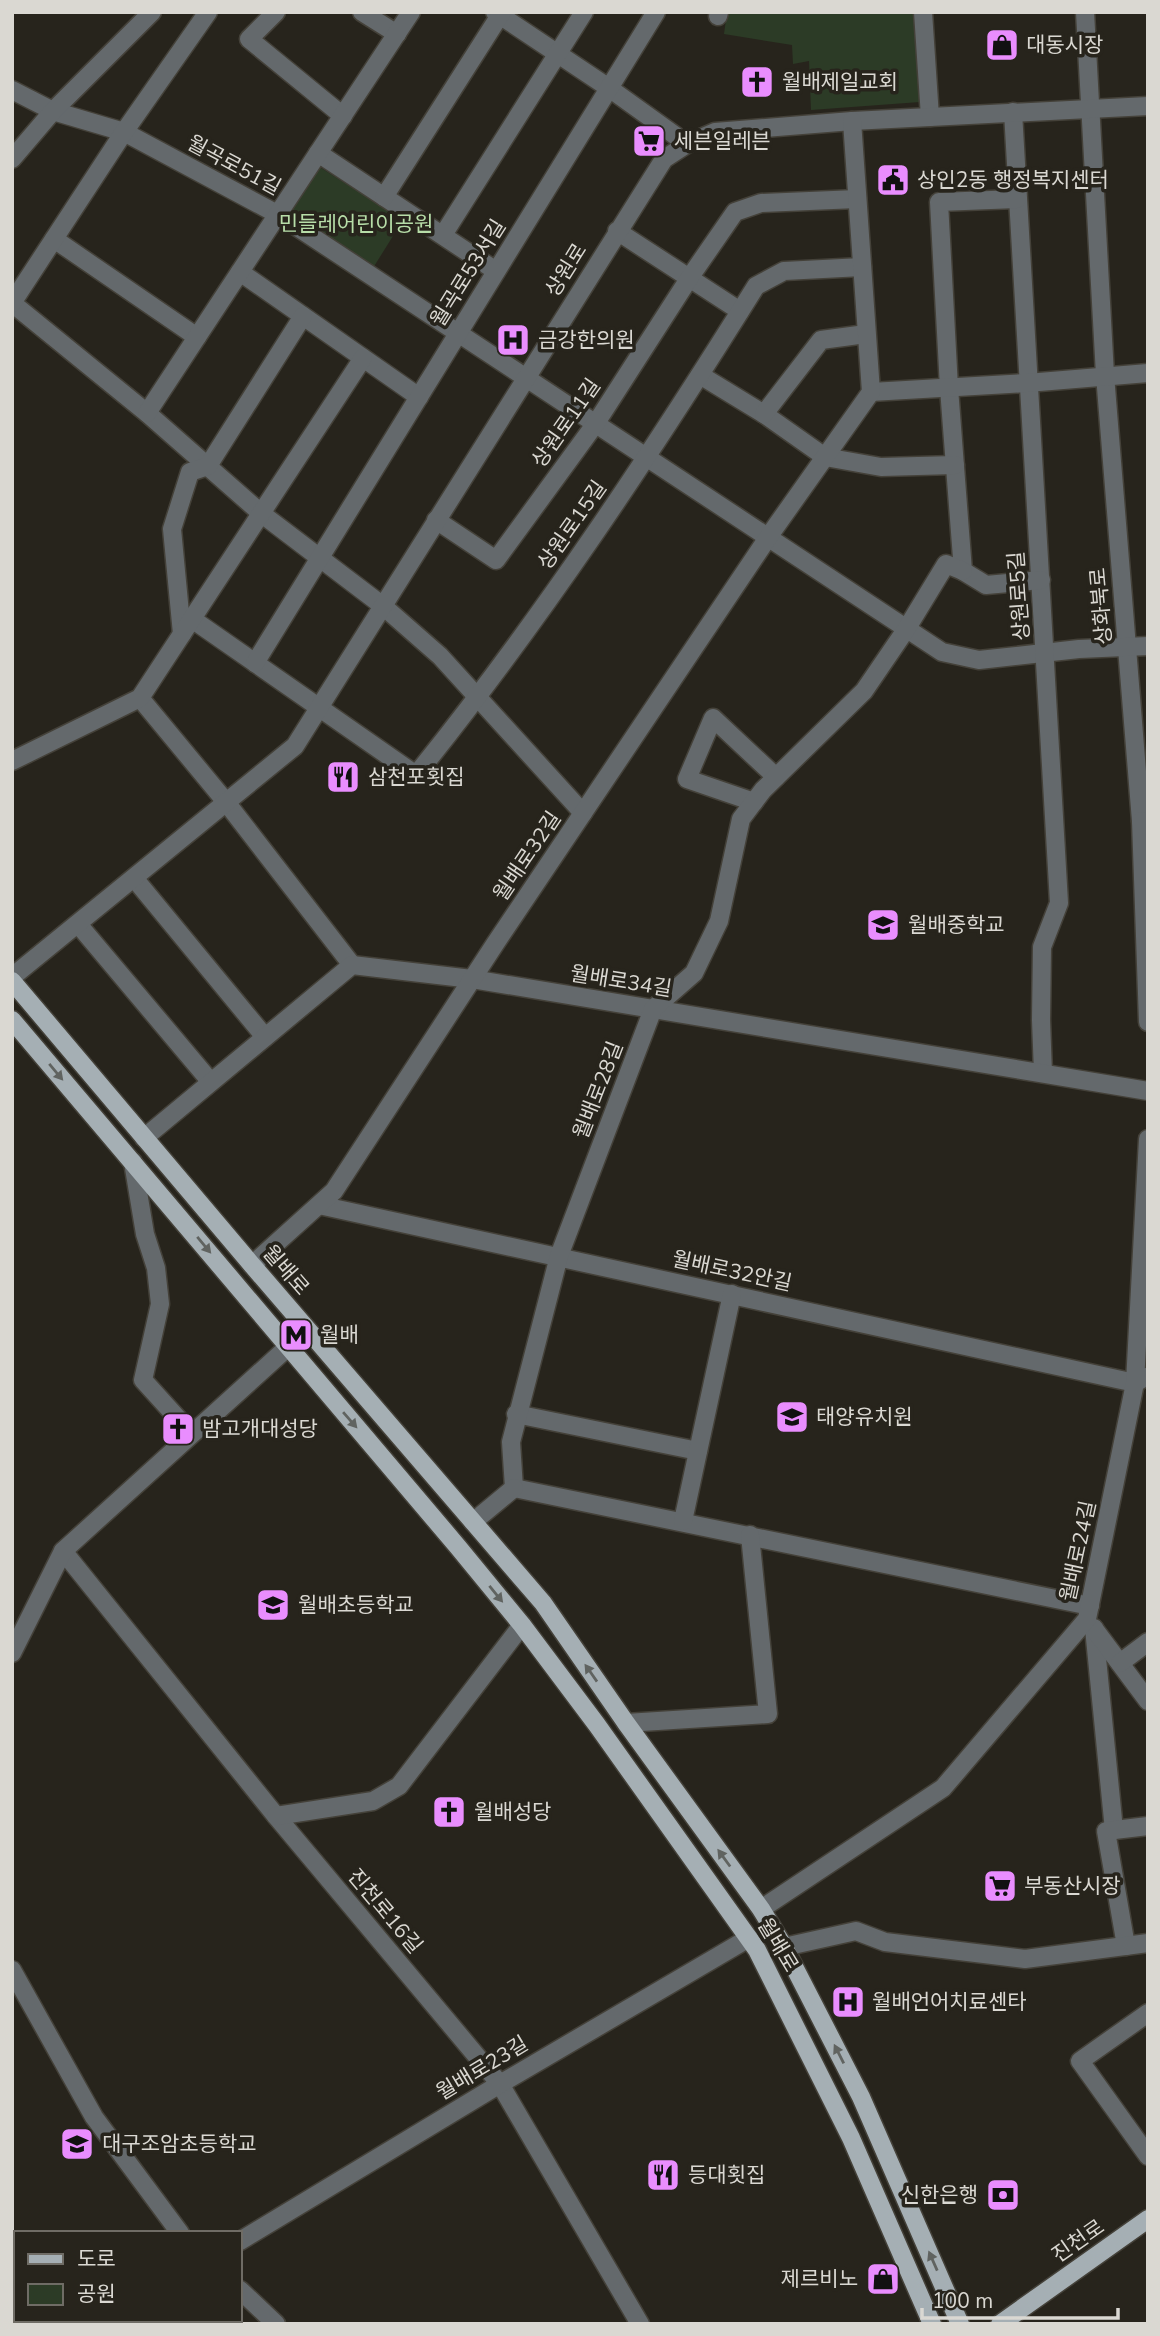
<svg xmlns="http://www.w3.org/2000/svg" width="1160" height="2336" font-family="'Nunito Sans','Noto Sans KR',sans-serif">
<rect width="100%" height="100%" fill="#27241c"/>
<g fill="#2c3b26">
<path d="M727 12H914L920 102 811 110 809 61 793 64 792 45 724 34Z"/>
<path d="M318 166 403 220 373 268 289 213Z"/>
</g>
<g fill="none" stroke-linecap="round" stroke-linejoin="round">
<defs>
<g id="minor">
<path d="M276 12 249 39 343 116"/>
<path d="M362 12 397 34"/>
<path d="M495 12 609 88 687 144"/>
<path d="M923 12 930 117"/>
<path d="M1085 12 1105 375 1141 821 1148 831"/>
<path d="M718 16 719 12"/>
<path d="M12 90 53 111 124 132 279 215 942 652 979 660 1079 649 1148 646"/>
<path d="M1013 112 1059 903 1042 947 1041 1020 1043 1073"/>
<path d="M318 153 496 271"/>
<path d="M12 159 53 111 152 12"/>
<path d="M384 197 502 12"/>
<path d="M1017 199 939 202 949 388 963 571 986 585 1041 580"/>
<path d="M617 231 740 311"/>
<path d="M443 235 584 12"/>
<path d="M54 239 197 337"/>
<path d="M240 272 419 397"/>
<path d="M12 303 147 413 262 514 383 606 440 656 583 813"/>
<path d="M12 303 124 132 208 12"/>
<path d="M700 375 764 414 825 457 881 467 955 465"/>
<path d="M871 392 1027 383 1148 373"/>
<path d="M147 413 411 12"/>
<path d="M764 414 821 340 866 334"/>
<path d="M436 520 496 560 596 423 690 277 735 212 761 203 857 199"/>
<path d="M192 619 416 775C541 620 651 454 756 286L784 271 862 267"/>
<path d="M182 634 172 529 190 472 208 466 303 316"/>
<path d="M255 663 656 12"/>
<path d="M140 698 226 802 352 965"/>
<path d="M12 761 140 698 363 358"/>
<path d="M754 802 687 779 713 718 776 777"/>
<path d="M1141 821 1148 1022"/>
<path d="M134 878 265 1037"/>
<path d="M78 924 210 1081"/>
<path d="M12 977 295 746 664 159 687 144 715 132 852 121 1148 106"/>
<path d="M144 1138 352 965 472 979 1148 1091"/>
<path d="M133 1162 145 1234 156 1268 160 1304 143 1380 191 1433"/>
<path d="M319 1205 1135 1383 1145 1377"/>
<path d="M252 1265 334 1191 495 944 769 536 871 392 852 121"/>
<path d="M516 1414 698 1451"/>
<path d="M514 1488 511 1442 559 1256 653 1009 694 973 719 921 741 819 763 790 864 691 907 628 946 564 963 571"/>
<path d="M514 1488 1090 1606"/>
<path d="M683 1521 732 1294"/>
<path d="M473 1522 514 1488"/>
<path d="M63 1551 276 1816 500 2084 640 2324"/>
<path d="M1094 1628 1114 1830"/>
<path d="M1095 1630 1148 1701"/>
<path d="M12 1653 63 1551 288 1347"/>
<path d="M1120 1663 1148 1642"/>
<path d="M626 1723 768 1714 750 1535"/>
<path d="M276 1816 373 1801 399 1786 522 1625"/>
<path d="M761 1909 943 1788 1087 1619 1135 1383 1148 1139"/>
<path d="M1126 1946 1106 1831 1148 1826"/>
<path d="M784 1947 856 1931 885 1942 1025 1959 1148 1943"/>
<path d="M12 1970 94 2117 180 2233"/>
<path d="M1148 2013 1080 2061 1148 2156"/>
<path d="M240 2241 500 2084 749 1938"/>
<path d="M240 2290 276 2324"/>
<path d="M12 2310H16"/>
</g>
<g id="major">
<path d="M12 981 252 1265 543 1603 626 1723 761 1909 784 1947 861 2097 960 2324"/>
<path d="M12 1020 458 1547 522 1625 597 1725 757 1950 851 2138 932 2324"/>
<path d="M1000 2324 1148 2219"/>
</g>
</defs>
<use href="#minor" stroke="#444139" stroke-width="21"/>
<use href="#major" stroke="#444139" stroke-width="21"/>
<use href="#minor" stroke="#64696c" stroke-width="18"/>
<use href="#major" stroke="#a5afb4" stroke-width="18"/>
</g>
<defs><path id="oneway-solid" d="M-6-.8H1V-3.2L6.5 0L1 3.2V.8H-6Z" transform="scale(1.75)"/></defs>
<g fill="#606360">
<use href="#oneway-solid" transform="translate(56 1072) rotate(50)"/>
<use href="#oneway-solid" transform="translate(204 1245) rotate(50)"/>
<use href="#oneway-solid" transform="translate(350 1420) rotate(49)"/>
<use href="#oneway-solid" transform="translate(496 1594) rotate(51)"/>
<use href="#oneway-solid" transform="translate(591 1673) rotate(-125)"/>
<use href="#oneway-solid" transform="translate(724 1858) rotate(-126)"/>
<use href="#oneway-solid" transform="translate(839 2054) rotate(-117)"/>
<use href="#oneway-solid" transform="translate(933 2261) rotate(-114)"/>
</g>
<defs>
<symbol id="shop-square" viewBox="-11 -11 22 22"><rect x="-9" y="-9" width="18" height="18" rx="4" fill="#e98dfe" stroke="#27241c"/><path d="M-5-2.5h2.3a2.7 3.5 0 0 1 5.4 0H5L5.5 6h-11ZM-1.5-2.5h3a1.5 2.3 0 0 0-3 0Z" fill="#111"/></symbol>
<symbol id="church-square" viewBox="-11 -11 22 22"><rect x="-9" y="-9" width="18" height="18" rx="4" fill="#e98dfe" stroke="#27241c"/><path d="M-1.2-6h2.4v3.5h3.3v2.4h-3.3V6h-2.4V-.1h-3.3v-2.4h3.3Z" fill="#111"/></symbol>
<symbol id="supermarket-square" viewBox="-11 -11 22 22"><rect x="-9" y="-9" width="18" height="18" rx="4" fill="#e98dfe" stroke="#27241c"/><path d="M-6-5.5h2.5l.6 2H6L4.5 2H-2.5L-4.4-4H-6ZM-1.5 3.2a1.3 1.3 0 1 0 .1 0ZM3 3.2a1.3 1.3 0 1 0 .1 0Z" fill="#111"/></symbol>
<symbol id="civic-square" viewBox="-11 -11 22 22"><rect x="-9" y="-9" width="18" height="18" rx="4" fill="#e98dfe" stroke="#27241c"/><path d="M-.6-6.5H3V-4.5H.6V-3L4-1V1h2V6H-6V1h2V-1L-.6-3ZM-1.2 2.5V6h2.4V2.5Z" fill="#111"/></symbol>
<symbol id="hospital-square" viewBox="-11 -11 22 22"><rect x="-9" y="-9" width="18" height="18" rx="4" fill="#e98dfe" stroke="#27241c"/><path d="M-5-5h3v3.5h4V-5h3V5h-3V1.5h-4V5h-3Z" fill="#111"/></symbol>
<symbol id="restaurant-square" viewBox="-11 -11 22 22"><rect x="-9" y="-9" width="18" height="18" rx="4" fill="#e98dfe" stroke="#27241c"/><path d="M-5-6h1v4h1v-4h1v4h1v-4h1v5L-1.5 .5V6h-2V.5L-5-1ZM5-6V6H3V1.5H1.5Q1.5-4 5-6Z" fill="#111"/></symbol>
<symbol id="school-square" viewBox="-11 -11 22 22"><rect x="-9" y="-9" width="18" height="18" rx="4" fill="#e98dfe" stroke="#27241c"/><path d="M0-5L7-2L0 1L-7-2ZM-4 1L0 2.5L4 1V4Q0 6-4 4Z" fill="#111"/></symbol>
<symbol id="metro-square" viewBox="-11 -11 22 22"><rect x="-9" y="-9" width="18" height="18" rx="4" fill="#e98dfe" stroke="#27241c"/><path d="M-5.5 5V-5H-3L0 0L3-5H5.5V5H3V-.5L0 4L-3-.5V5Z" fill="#111"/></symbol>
<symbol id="bank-square" viewBox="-11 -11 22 22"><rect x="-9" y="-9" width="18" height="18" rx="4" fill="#e98dfe" stroke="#27241c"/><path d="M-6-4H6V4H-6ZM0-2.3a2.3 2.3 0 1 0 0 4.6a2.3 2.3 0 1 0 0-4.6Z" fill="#111"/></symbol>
</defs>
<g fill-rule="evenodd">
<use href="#shop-square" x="983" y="26" width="38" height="38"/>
<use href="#church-square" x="738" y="63" width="38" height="38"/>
<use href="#supermarket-square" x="630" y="122" width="38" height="38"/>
<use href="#civic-square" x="874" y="161" width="38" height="38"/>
<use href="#hospital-square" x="494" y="321" width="38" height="38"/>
<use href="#restaurant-square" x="324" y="758" width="38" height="38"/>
<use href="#school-square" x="864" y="906" width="38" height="38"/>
<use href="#metro-square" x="277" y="1316" width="38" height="38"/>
<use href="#school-square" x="773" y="1398" width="38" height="38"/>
<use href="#church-square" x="159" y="1410" width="38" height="38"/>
<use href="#school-square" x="254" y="1586" width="38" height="38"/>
<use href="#church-square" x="430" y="1793" width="38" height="38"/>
<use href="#supermarket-square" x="981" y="1867" width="38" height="38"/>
<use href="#hospital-square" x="829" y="1983" width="38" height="38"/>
<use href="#school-square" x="58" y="2125" width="38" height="38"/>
<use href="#restaurant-square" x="644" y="2156" width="38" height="38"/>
<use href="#bank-square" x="984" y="2176" width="38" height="38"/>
<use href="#shop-square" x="864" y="2260" width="38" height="38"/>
</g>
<g text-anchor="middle" stroke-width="7" stroke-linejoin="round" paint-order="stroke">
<g font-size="21" fill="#dad8d2" stroke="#27241c" text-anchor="start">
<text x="1026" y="52">대동시장</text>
<text x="782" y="89">월배제일교회</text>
<text x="674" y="148">세븐일레븐</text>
<text x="917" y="187">상인2동 행정복지센터</text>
<text x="538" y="347">금강한의원</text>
<text x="368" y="784">삼천포횟집</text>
<text x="908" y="932">월배중학교</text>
<text x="320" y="1342">월배</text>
<text x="816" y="1424">태양유치원</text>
<text x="202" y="1436">밤고개대성당</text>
<text x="298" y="1612">월배초등학교</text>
<text x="474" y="1819">월배성당</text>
<text x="1024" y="1893">부동산시장</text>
<text x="872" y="2009">월배언어치료센타</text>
<text x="102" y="2151">대구조암초등학교</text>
<text x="688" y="2182">등대횟집</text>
<text x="978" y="2202" text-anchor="end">신한은행</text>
<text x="858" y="2286" text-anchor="end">제르비노</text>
</g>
<g font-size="21" fill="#dad8d2" stroke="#27241c">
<text transform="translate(234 165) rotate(28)" y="7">월곡로51길</text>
<text transform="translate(566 270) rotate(-58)" y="7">상원로</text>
<text transform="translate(468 273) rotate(-58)" y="7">월곡로53서길</text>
<text transform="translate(566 423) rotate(-55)" y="7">상원로11길</text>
<text transform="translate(572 525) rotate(-55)" y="7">상원로15길</text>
<text transform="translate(1019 596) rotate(-94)" y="7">상원로5길</text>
<text transform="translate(1101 606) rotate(-95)" y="7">상화북로</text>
<text transform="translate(527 856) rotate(-56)" y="7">월배로32길</text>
<text transform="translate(621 981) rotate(9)" y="7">월배로34길</text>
<text transform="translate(598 1090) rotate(-69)" y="7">월배로28길</text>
<text transform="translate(286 1270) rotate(49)" y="7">월배로</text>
<text transform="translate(732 1271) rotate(12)" y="7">월배로32안길</text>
<text transform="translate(1078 1551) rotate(-78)" y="7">월배로24길</text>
<text transform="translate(385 1911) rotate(50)" y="7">진천로16길</text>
<text transform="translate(778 1945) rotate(59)" y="7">월배로</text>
<text transform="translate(482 2068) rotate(-31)" y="7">월배로23길</text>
<text transform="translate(1078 2241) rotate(-35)" y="7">진천로</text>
</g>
<g font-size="21" fill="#b7dda8" stroke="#27241c">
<text x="356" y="231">민들레어린이공원</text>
</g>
</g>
<rect width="1160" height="2336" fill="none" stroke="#dad8d2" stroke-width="28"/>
<rect x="14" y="2231" width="228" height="91" fill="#27241c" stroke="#6f6c65" stroke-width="2"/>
<rect x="28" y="2254" width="35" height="10" fill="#a5afb4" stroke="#6f6c65" stroke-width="2"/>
<text x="77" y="2266" font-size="21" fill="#dad8d2">도로</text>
<rect x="28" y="2284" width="35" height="21" fill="#2c3b26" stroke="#6f6c65" stroke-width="2"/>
<text x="77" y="2301" font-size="21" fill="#dad8d2">공원</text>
<path d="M922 2308v10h196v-10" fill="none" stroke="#dad8d2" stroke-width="3.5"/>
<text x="932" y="2308" font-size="21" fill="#dad8d2" stroke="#27241c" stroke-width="5" paint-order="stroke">100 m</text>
</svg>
